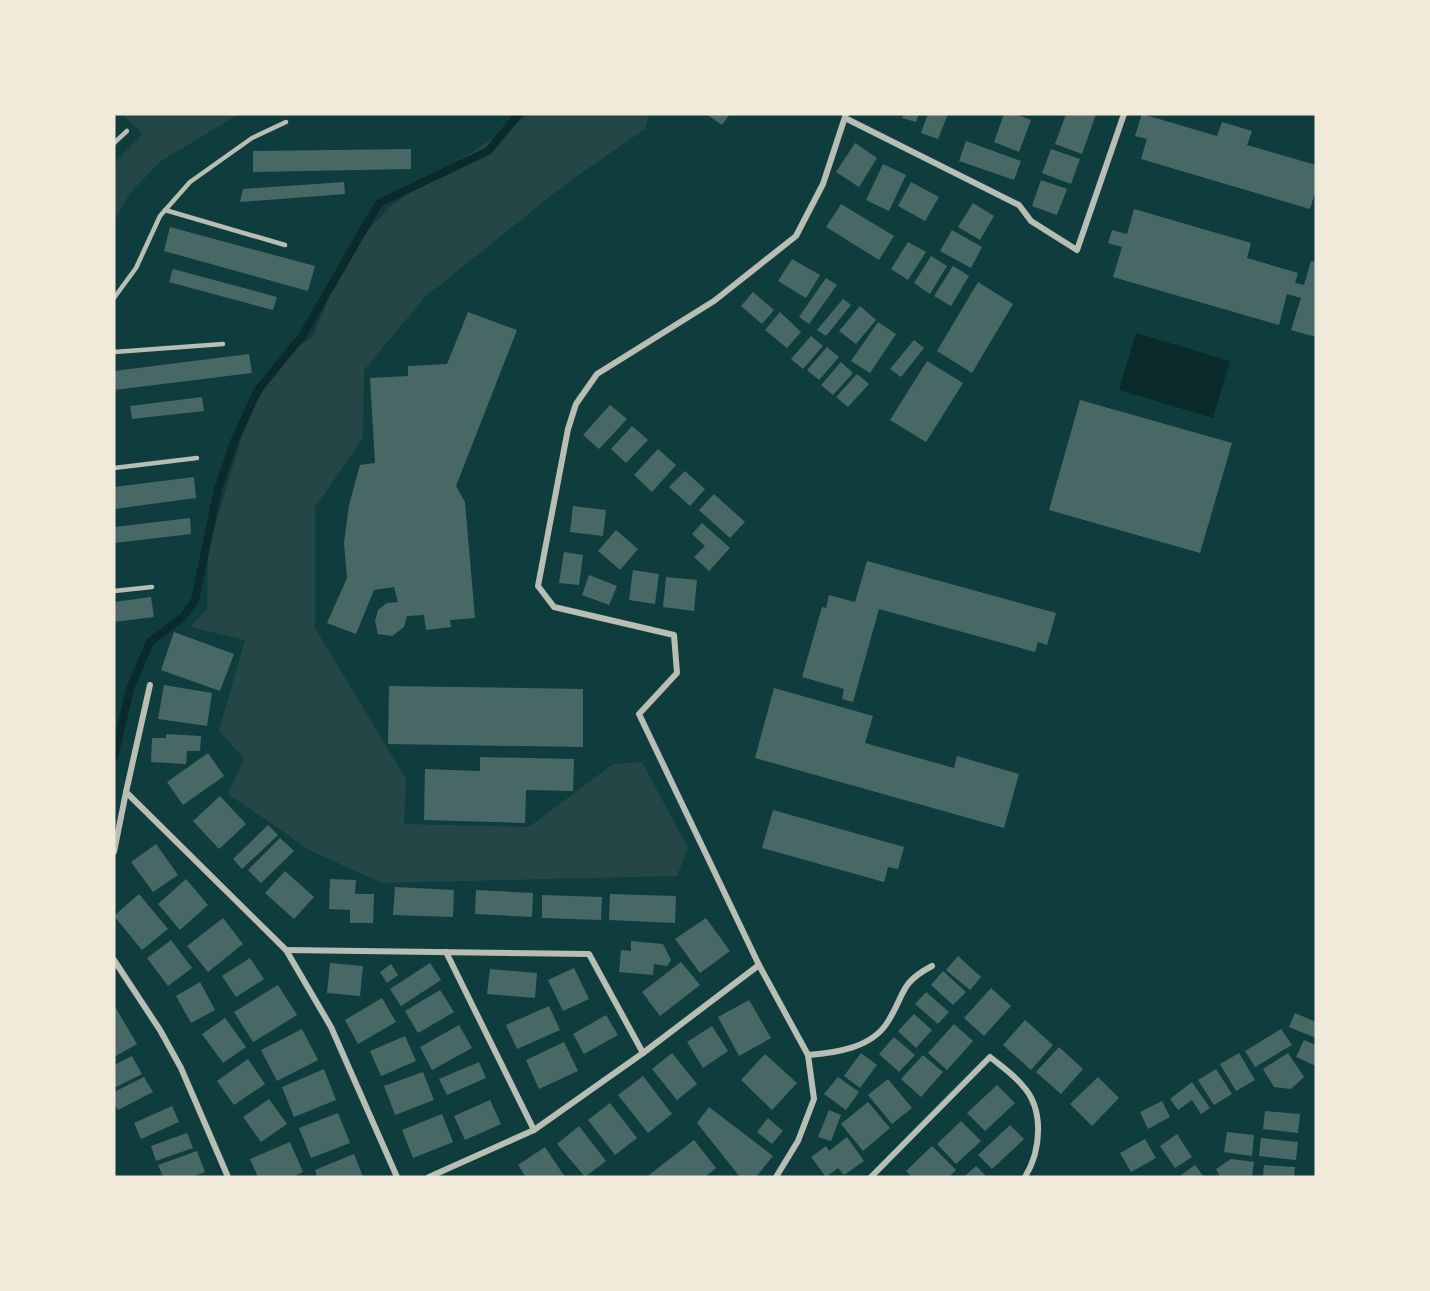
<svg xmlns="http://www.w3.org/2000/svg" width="1430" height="1291" font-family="'Noto Sans',sans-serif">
<rect width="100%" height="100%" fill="#0f3d3e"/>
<g fill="#244646">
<path d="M122 114H239L161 161 130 193 114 221V163L143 134Z"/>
<path d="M530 114H649L645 129 567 183 425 297 364 370 363 438 315 507V628L406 779 404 824 529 827 613 764 642 762 688 848 677 876 382 883 311 851 228 794 244 759 219 730 245 640 190 627 207 609 208 549 249 413 284 357 313 336 348 250 393 204Z"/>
</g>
<path fill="#0a2a2b" d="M1136 333 1230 361 1213 418 1119 390Z"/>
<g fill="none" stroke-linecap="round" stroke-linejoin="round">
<path stroke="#0a2a2b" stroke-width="8" d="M114 757 130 689 150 642 183 617 195 600 218 489 234 442 258 390 302 336 379 203 488 151 519 114"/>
</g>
<g fill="#486865">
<path d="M706 114H730L722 125Z"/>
<path d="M904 114H919L916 122 902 118Z"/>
<path d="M928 114H948L938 139 921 133Z"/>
<path d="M1004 114H1015L1031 120 1019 152 994 142Z"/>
<path d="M1066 114H1096L1082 154 1055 144Z"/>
<path d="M1142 114 1217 136 1222 122 1252 131 1247 145 1316 165V189L1310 209 1141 159 1147 139 1135 136Z"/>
<path d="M966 141 1021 161 1014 180 959 161Z"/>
<path d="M855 143 877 158 859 187 836 172Z"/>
<path d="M411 149V169L253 172V151Z"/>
<path d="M1051 149 1080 159 1071 184 1042 173Z"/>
<path d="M883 164 906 175 889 211 866 200Z"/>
<path d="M1041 180 1067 189 1057 215 1032 206Z"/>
<path d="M344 182 345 194 240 202 243 189Z"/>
<path d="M911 182 939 197 925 221 898 206Z"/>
<path d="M973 203 994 216 980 240 958 227Z"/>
<path d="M841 204 894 236 879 260 826 227Z"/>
<path d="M1134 209 1251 243 1247 258 1298 273 1295 283 1304 285 1311 261 1316 262V337L1291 330 1301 298 1287 294 1279 325 1113 277 1122 247 1108 243 1112 230 1127 234Z"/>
<path d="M170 227 315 266 308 291 164 251Z"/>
<path d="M952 230 982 247 971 268 940 251Z"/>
<path d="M908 242 926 252 908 280 891 269Z"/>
<path d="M931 256 947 266 930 294 914 283Z"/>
<path d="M792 259 820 275 806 298 778 281Z"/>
<path d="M953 266 969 276 951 306 934 296Z"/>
<path d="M173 269 277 297 273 310 169 282Z"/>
<path d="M826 278 837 285 809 324 799 317Z"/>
<path d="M978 282 1013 304 972 373 937 351Z"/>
<path d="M753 292 774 310 762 324 741 306Z"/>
<path d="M843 299 851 305 826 336 817 330Z"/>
<path d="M860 306 876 320 856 344 839 331Z"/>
<path d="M468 312 517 330 456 486 465 502 475 618 450 620 451 627 426 630 424 615 407 616 404 627 392 636 378 634 375 621 378 610 387 603 398 602 394 587 374 590 356 634 327 623 347 578 344 543 349 505 360 465 375 463 370 378 408 376V366L447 364Z"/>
<path d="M780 312 801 332 787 348 765 330Z"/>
<path d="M878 322 896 334 870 373 851 361Z"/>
<path d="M811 336 823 346 803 369 791 359Z"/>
<path d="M914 340 924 348 901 377 890 369Z"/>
<path d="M827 347 839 357 819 380 807 370Z"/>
<path d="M249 354 252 373 114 390V371Z"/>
<path d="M927 361 963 383 926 442 890 420Z"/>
<path d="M841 362 853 373 833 395 821 385Z"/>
<path d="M857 374 869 384 848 407 836 397Z"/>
<path d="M202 397 204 411 132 419 130 406Z"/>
<path d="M1080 400 1232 443 1200 553 1049 510Z"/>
<path d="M610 405 627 419 599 449 583 435Z"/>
<path d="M632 426 648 440 626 463 611 449Z"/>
<path d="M658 449 676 465 652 492 634 475Z"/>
<path d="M685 471 705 489 690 506 669 487Z"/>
<path d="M194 477 196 498 114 509V487Z"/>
<path d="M714 494 745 522 730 538 699 510Z"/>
<path d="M573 506 606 510 603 536 570 532Z"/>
<path d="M190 518 191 534 114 543V527Z"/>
<path d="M702 523 730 548 709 571 694 557 705 546 692 534Z"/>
<path d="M616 530 638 549 620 570 598 551Z"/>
<path d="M564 552 583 555 579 585 559 583Z"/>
<path d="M867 561 1056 613 1047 645 1038 642 1035 652 879 609 853 702 842 699 844 689 802 677 822 607 826 608 829 595 855 602Z"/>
<path d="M633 570 659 574 655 604 629 600Z"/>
<path d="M589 575 617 586 609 605 582 595Z"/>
<path d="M666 577 697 580 694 611 663 607Z"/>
<path d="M151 597 154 617 114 622V602Z"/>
<path d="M174 632 234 654 220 691 161 670Z"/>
<path d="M164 685 212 693 207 726 158 719Z"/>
<path d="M389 686 583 689V747L388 744Z"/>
<path d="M774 688 873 716 865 743 954 768 957 756 1019 774 1004 828 755 758Z"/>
<path d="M166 734 201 736 200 751H187L186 764 151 762 152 738H166Z"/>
<path d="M208 753 224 776 183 805 167 782Z"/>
<path d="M480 757 574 759 573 791 526 790 525 823 424 820 425 769 480 771Z"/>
<path d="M220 796 246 824 219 849 193 821Z"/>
<path d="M773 810 904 847 898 869 888 867 884 882 762 848Z"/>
<path d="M268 825 278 835 242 869 233 859Z"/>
<path d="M280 838 294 851 261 883 248 870Z"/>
<path d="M156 844 178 875 153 892 131 862Z"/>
<path d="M285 871 314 897 294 919 265 893Z"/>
<path d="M186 879 208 905 180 930 158 904Z"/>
<path d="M330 879 356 880 355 894H374L373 923H350V910L329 909Z"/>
<path d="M395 887 454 890 453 917 393 915Z"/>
<path d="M476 890 533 893 532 917 475 914Z"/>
<path d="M139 894 168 929 142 950 114 916Z"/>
<path d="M610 894 676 896 675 923 609 920Z"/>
<path d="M542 895 602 897 601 920 542 918Z"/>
<path d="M223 918 243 944 208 972 187 946Z"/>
<path d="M706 918 730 951 700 973 675 939Z"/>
<path d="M171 940 192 968 168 986 147 958Z"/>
<path d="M631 941 663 944 671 960 667 966 654 964 653 975 619 972 621 950 631 951Z"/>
<path d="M958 956 981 977 970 990 946 970Z"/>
<path d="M250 958 264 979 236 997 222 976Z"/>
<path d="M681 962 700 985 660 1016 642 992Z"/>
<path d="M330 963 363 966 360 996 327 993Z"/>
<path d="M430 963 441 980 401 1006 390 989Z"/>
<path d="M391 964 398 975 387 983 380 972Z"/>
<path d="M574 968 589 999 563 1011 548 980Z"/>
<path d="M490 969 537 973 535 998 487 994Z"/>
<path d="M943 971 966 992 953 1005 931 985Z"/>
<path d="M200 982 215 1010 191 1023 176 996Z"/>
<path d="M278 985 297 1015 253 1042 234 1012Z"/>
<path d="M991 988 1011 1006 984 1036 964 1018Z"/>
<path d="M440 990 454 1012 418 1033 405 1011Z"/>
<path d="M926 992 949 1012 938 1024 915 1004Z"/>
<path d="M382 998 396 1022 358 1044 345 1020Z"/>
<path d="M749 1000 771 1038 739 1056 718 1017Z"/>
<path d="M114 1005 137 1044 114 1057Z"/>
<path d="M549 1006 560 1030 517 1049 506 1025Z"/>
<path d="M1295 1013 1316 1022V1038L1289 1027Z"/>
<path d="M914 1014 932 1030 916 1048 898 1031Z"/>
<path d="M606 1015 618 1035 584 1054 573 1034Z"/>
<path d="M225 1018 246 1047 223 1063 202 1034Z"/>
<path d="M1025 1020 1053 1045 1031 1070 1003 1045Z"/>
<path d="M954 1024 973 1041 947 1070 928 1053Z"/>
<path d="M459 1025 472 1048 432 1070 420 1047Z"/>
<path d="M712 1026 728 1051 703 1068 687 1042Z"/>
<path d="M302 1029 318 1060 277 1081 261 1050Z"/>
<path d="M1281 1029 1292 1045 1255 1067 1245 1051Z"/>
<path d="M405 1036 416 1061 381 1076 370 1051Z"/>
<path d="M894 1037 915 1055 899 1072 879 1054Z"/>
<path d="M1304 1040 1316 1045V1066L1296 1057Z"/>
<path d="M564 1042 578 1071 539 1089 526 1060Z"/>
<path d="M1059 1047 1083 1069 1061 1094 1036 1072Z"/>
<path d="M672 1053 697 1084 677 1100 652 1069Z"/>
<path d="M861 1053 877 1065 860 1088 844 1076Z"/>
<path d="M1239 1053 1255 1080 1236 1091 1220 1064Z"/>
<path d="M1288 1053 1304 1077 1291 1089 1274 1087 1263 1069Z"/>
<path d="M765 1054 797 1083 772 1110 741 1080Z"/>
<path d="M923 1055 943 1072 921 1097 901 1079Z"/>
<path d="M132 1056 142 1074 114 1088V1065Z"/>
<path d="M248 1059 265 1084 234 1105 217 1081Z"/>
<path d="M479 1062 486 1078 447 1095 439 1079Z"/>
<path d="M324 1069 336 1100 294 1117 282 1087Z"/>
<path d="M1216 1069 1232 1094 1214 1105 1198 1080Z"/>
<path d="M423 1072 434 1100 395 1115 384 1086Z"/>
<path d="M643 1076 672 1114 648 1133 618 1095Z"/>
<path d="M144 1077 153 1092 118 1110 114 1103V1092Z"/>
<path d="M838 1077 859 1092 846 1110 824 1094Z"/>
<path d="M1098 1077 1119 1098 1092 1126 1070 1104Z"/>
<path d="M888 1079 912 1108 892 1124 868 1095Z"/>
<path d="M1192 1082 1210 1108 1201 1114 1192 1100 1178 1110 1170 1099Z"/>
<path d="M997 1085 1015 1103 985 1131 967 1113Z"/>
<path d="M269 1099 287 1124 261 1142 243 1117Z"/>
<path d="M490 1100 501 1124 465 1140 454 1116Z"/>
<path d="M1162 1101 1170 1117 1148 1129 1140 1112Z"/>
<path d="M868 1102 890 1128 863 1151 841 1124Z"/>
<path d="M610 1103 637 1138 615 1155 588 1120Z"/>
<path d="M172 1106 179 1122 141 1139 134 1123Z"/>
<path d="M709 1107 773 1156 756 1177H740L697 1123Z"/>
<path d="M829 1110 841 1115 831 1141 818 1137Z"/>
<path d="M1265 1111 1300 1114 1298 1133 1263 1129Z"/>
<path d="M338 1113 350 1143 311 1158 299 1128Z"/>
<path d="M442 1114 453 1142 413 1158 402 1130Z"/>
<path d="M768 1118 783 1131 772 1144 757 1132Z"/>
<path d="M961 1121 981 1141 956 1164 937 1144Z"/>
<path d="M1010 1125 1024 1139 992 1169 978 1155Z"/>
<path d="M579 1126 606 1161 585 1177 557 1144Z"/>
<path d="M1227 1132 1254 1135 1252 1156 1224 1152Z"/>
<path d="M187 1133 193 1148 156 1161 151 1146Z"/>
<path d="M1177 1134 1192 1157 1175 1168 1160 1146Z"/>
<path d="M847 1137 864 1161 844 1175 838 1168 826 1177 811 1157 826 1146 829 1151Z"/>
<path d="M1261 1138 1298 1142 1296 1160 1259 1156Z"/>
<path d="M1145 1139 1156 1158 1131 1172 1120 1153Z"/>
<path d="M694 1140 716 1168 705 1177H651L649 1175Z"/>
<path d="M290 1142 303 1172 292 1177H258L250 1159Z"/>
<path d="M932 1146 956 1170 949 1177H912L906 1171Z"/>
<path d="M545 1147 565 1177H526L518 1165Z"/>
<path d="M197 1151 205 1172 192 1177H163L158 1165Z"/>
<path d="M354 1154 363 1177H317L315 1170Z"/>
<path d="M1231 1159 1254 1162 1252 1177H1220L1216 1169Z"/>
<path d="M1195 1165 1204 1177H1182L1181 1175Z"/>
<path d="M1264 1165 1295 1167 1294 1177H1263Z"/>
<path d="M976 1166 987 1177H964Z"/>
</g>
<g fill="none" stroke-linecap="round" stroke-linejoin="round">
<g stroke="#b8beb3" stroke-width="4.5">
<path d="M114 143 127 131"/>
<path d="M165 210 285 245"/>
<path d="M114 298 136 268 160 216 190 182 252 138 286 122"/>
<path d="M114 352 223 344"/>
<path d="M114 468 197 458"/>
<path d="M114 591 152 587"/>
</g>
<g stroke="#b8beb3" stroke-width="6">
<path d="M845 118 1019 205 1031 221 1077 250 1124 114"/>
<path d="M126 792 150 685"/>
<path d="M114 852 126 792 286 950 331 1027 397 1177"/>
<path d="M286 950 589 954 643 1053"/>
<path d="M446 952 534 1130"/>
<path d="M114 960 160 1030 181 1068 228 1177"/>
<path d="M808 1055C835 1053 871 1048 887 1023 906 994 898 984 932 966"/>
<path d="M429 1177 534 1130 643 1053 759 965"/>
<path d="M776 1177 798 1141 814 1099 808 1055 759 965 639 714 677 673 674 635 554 607 538 586 568 429 576 404 597 374 714 301 796 236 823 184 846 114"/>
<path d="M871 1177 990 1057C1001 1066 1013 1074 1022 1085 1045 1109 1041 1151 1025 1177"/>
</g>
</g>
<rect width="1430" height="1291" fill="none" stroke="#f1e9da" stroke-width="231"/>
</svg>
